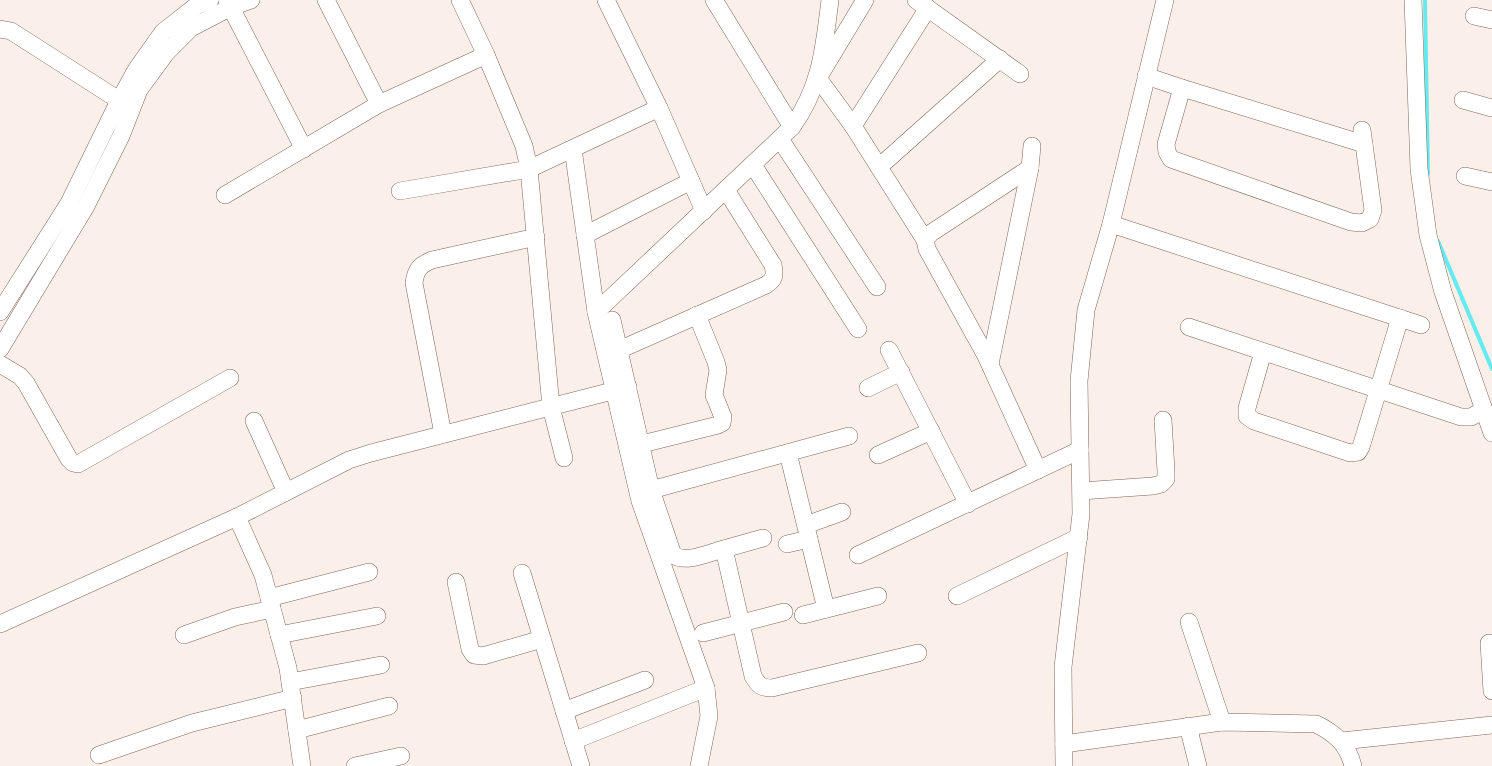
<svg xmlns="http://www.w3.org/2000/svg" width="1492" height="766" font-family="'Open Sans',sans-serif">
<rect width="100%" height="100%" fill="#fbefe9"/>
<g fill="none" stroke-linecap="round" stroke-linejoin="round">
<g stroke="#65eaef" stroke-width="4">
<path d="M1425 0 1428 174"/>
<path d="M1438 241 1492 369"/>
</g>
<defs>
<g id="minor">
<path d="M227 0 304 149"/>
<path d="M326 0 379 104"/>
<path d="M460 0 486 55 524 146 529 169 551 407 564 458"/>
<path d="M606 0 659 108 704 211"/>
<path d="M714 0 792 127"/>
<path d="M865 0 818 78 853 126 925 240"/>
<path d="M916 0 1020 74"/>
<path d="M1413 0 1419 169 1428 235 1443 292 1492 433"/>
<path d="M1474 16 1492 20"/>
<path d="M0 29 11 31 128 106"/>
<path d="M1146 76 1182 88 1166 144 1167 152 1171 159 1351 222 1362 223 1370 219 1373 210 1362 130"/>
<path d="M1182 88 1364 144"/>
<path d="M1463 100 1492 108"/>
<path d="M853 126 928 8"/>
<path d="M780 139 877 287"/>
<path d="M573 149 596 312"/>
<path d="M753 165 858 329"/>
<path d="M879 167 1000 59"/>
<path d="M1030 168 931 233 925 240 927 249 986 356 1038 470"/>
<path d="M1465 176 1492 182"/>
<path d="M400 191 529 169 659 108"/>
<path d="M225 195 379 104 486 55"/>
<path d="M1111 224 1421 325"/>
<path d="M585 235 691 181"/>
<path d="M0 312 69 203 119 101 136 70 163 32 196 6 210 0"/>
<path d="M612 320 651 490 849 436"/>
<path d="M1189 327 1461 417H1471L1484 410"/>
<path d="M0 349 86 206 121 136 139 90 166 53 191 28 231 7 251 0"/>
<path d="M619 350 766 285C775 279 775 275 773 265L726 190"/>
<path d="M889 350 968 504"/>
<path d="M1263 352 1247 408V416L1254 421 1350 453 1358 452 1361 447 1400 318"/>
<path d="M0 364 20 376 26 383 69 459 73 463 78 464 230 378"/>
<path d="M990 364 1030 168 1032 146"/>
<path d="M868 388 901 372"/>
<path d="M254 421 286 492"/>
<path d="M443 434 414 283C416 269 420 265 432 260L536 237"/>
<path d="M642 444 718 425 722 423 723 417 714 395 718 370 716 362 697 315"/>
<path d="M788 453 826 609"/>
<path d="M878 455 931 431"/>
<path d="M651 490 673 555C687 564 710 552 724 549L753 676C758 685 761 688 772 688L918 653"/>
<path d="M1081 491 1153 486 1161 484 1166 479V471L1163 420"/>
<path d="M237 517 263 575 288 668 302 766"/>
<path d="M806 525 842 512"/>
<path d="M787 544 809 539"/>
<path d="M724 549 763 538"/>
<path d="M858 555 1080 450"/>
<path d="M522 573 581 766"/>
<path d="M456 582 470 649 474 655 483 656 542 639"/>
<path d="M957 596 1079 537"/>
<path d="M269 598 369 572"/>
<path d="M803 615 878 596"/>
<path d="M1189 622 1222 722"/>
<path d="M0 624 237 517 349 460 371 453 628 387"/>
<path d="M703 633 784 612"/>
<path d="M184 635 235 617 272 609"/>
<path d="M279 635 377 616"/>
<path d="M1489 643 1492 691"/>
<path d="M290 682 381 665"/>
<path d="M564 711 645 680"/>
<path d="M1188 726 1198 766"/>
<path d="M297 730 389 706"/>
<path d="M573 741 706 688"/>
<path d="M1342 741 1492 725"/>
<path d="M1064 744 1222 722 1316 724C1335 733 1348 745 1353 766"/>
<path d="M99 755 192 723 293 698"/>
<path d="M355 766 401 756"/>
<path d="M699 766 709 716 706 688 640 501 596 312 792 127C821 87 824 48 830 0"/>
<path d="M1064 766 1063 667 1081 514 1079 381 1086 310 1111 224 1165 0"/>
</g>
</defs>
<use href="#minor" stroke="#7f6659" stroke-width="18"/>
<use href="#minor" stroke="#fff" stroke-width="17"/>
</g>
</svg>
